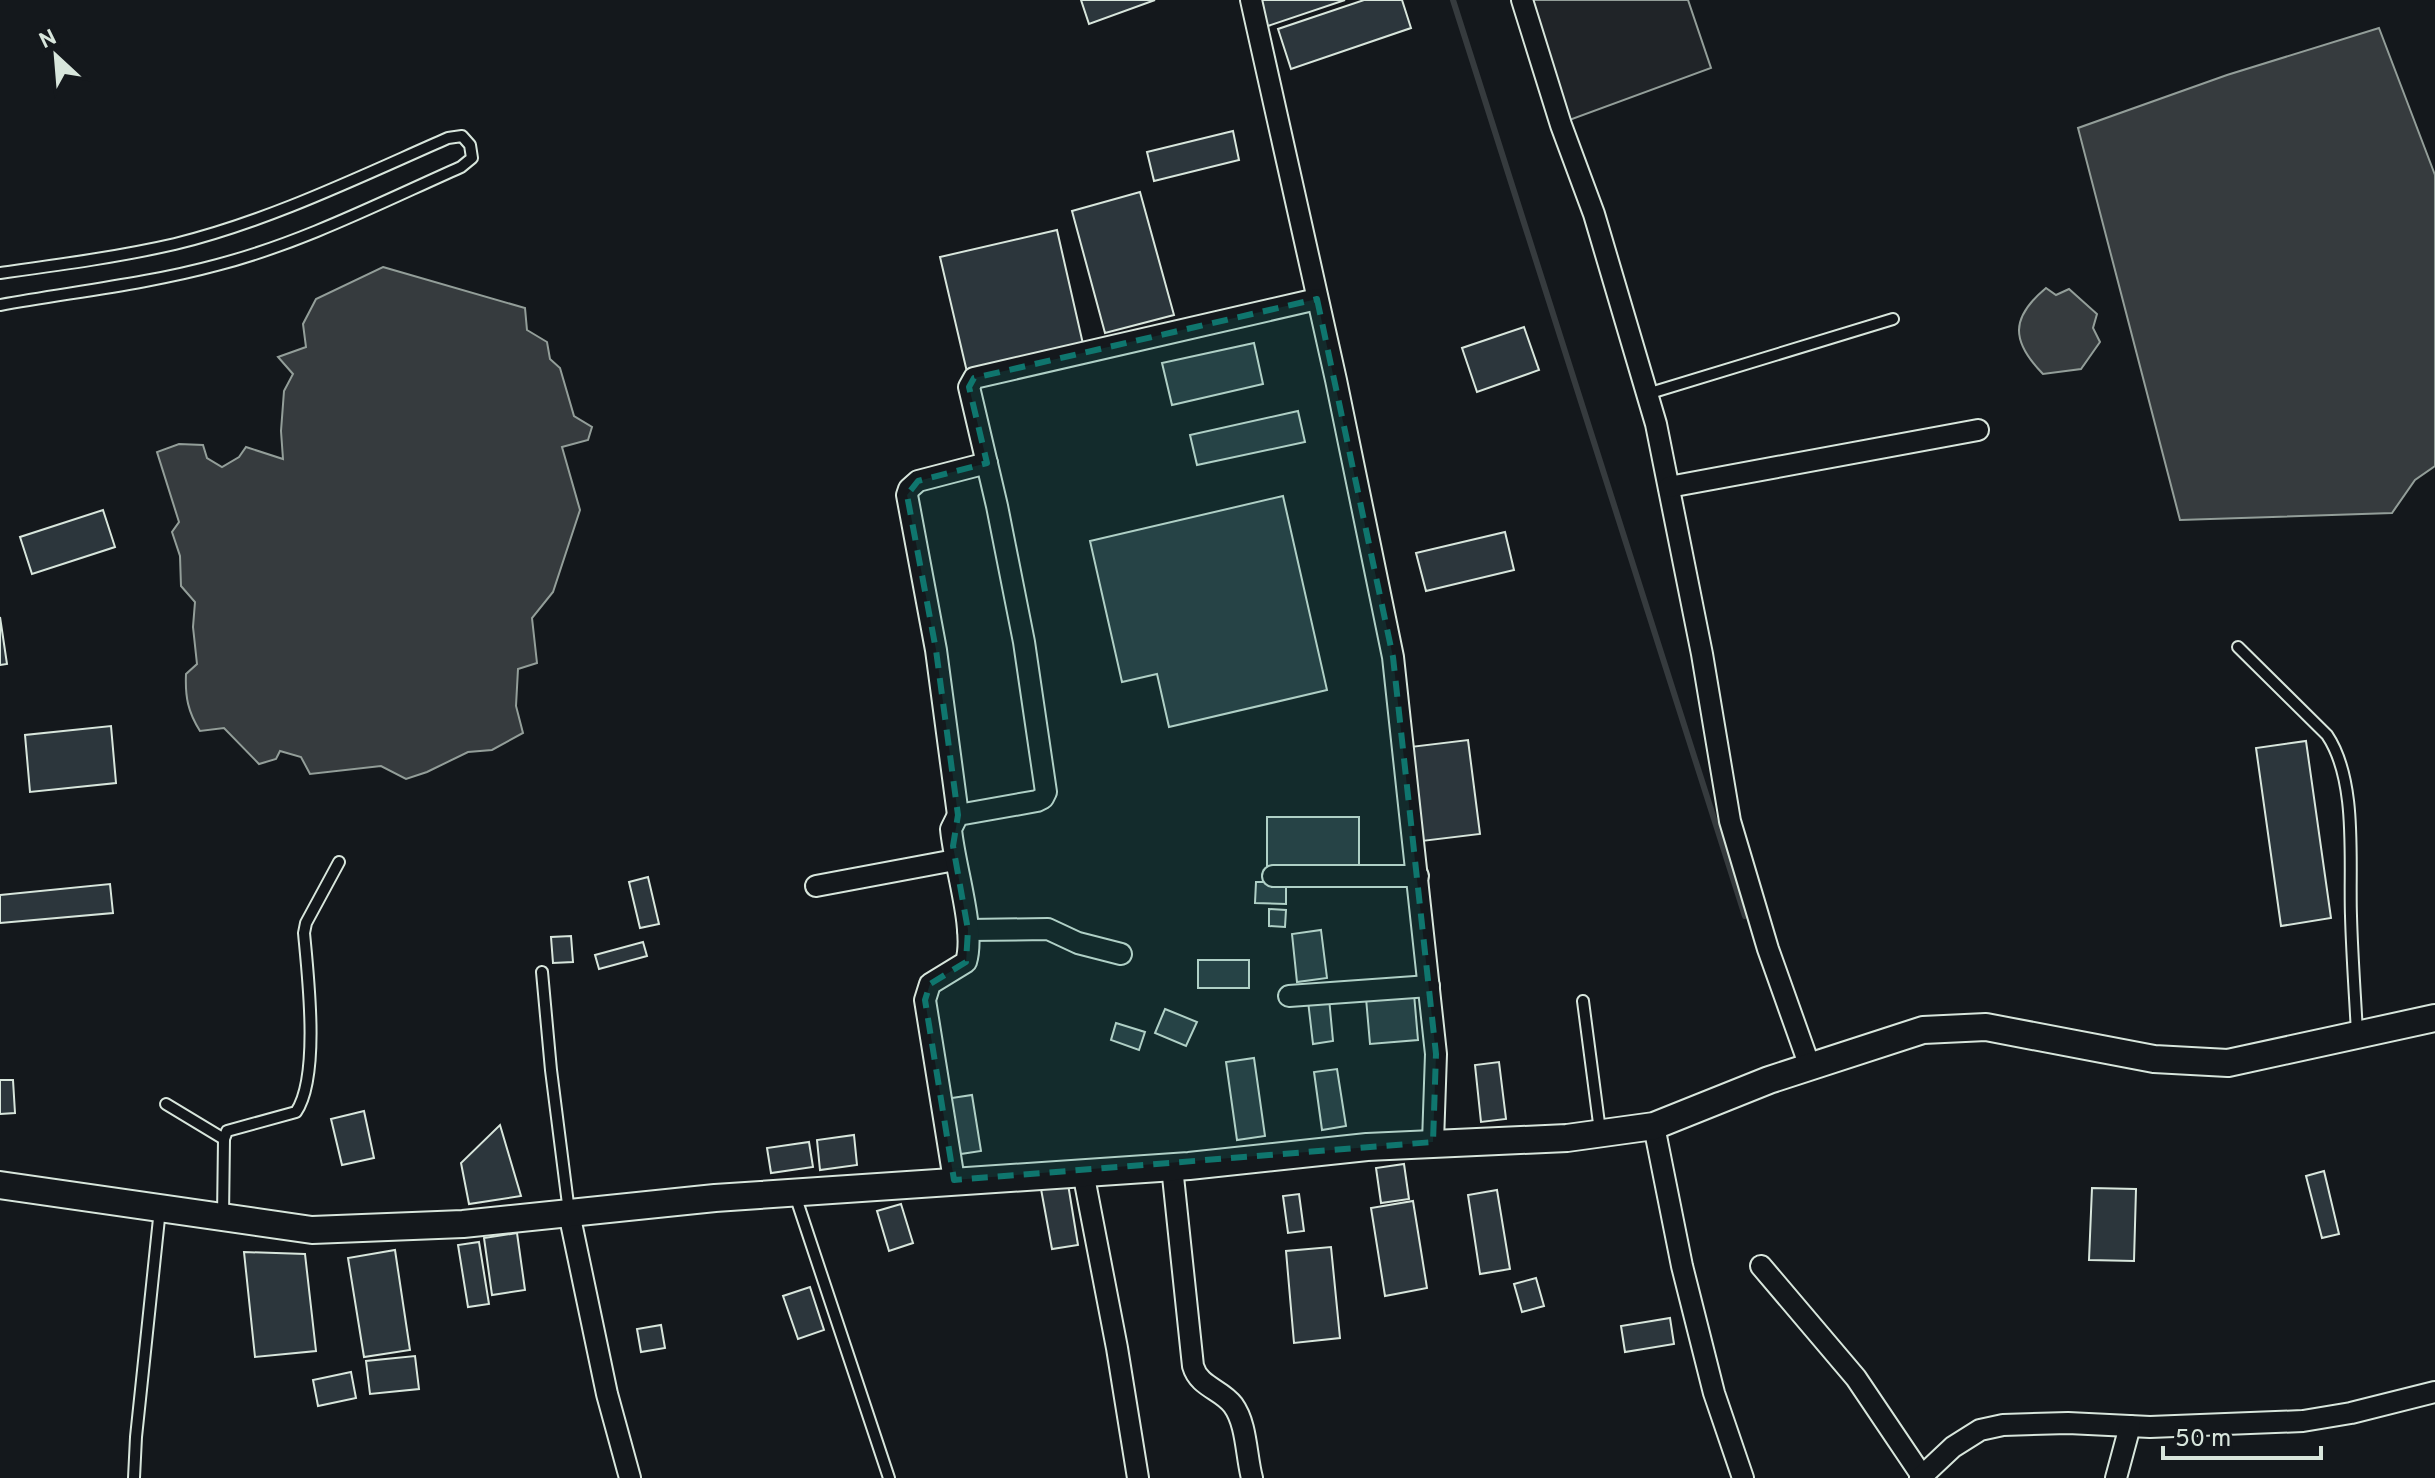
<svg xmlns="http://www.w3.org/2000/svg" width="2435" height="1478" font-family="Overpass,sans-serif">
<rect width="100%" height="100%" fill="#14181c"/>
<path fill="#202428" stroke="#939e99" stroke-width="2" d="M1524 0H1688L1711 68 1564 122Z"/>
<g fill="#363b3e" stroke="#939e99" stroke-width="2">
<path d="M2379 28 2435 175V466L2415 480 2392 513 2180 520 2078 128 2227 75Z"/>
<path d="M383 267 525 308 527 330 547 342 550 359 560 368 574 416 592 427 588 440 562 447 580 510 553 592 532 618 537 663 518 669 516 706 523 733 492 750 468 752 427 772 406 779 381 766 310 774 301 757 280 751 276 759 259 764 224 728 200 731C188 712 185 697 186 674L197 664 193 627 195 602 181 586 180 556 172 532 179 522 157 452 179 444 203 445 207 458 222 467 239 457 246 447 283 459 281 431 284 391 293 374 278 357 306 347 303 324 316 299Z"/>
<path d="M2046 288 2056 295 2069 289 2097 314 2093 328 2100 342 2081 369 2043 374C2011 341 2010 318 2046 288Z"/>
</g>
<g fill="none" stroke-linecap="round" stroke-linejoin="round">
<path stroke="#363b3e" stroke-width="6" d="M1453 0 1745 916"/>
</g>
<g fill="#2c363c" stroke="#d8e6dc" stroke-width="2">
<path d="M1081 0H1155L1089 24Z"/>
<path d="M1256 0H1345L1265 27Z"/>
<path d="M1364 0H1402L1411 28 1291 69 1278 29Z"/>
<path d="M1233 131 1239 160 1154 181 1147 152Z"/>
<path d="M1140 192 1174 315 1105 333 1072 211Z"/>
<path d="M1057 230 1083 344 967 372 940 257Z"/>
<path d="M1524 327 1539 370 1477 392 1462 348Z"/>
<path d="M1254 343 1263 384 1172 405 1162 363Z"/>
<path d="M1298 411 1305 442 1197 465 1190 435Z"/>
<path d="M1283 496 1327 690 1169 727 1157 674 1122 682 1090 541Z"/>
<path d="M103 510 115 547 32 574 20 537Z"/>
<path d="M1505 532 1514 570 1426 591 1416 553Z"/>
<path d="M0 617 7 664 0 665Z"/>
<path d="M111 726 116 783 30 792 25 735Z"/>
<path d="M1468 740 1480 834 1422 841 1410 747Z"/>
<path d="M2306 741 2331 918 2281 926 2256 748Z"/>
<rect x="1267" y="817" width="92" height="54"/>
<path d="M648 877 659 924 640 928 629 882Z"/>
<path d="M1256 882H1286V904L1255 903Z"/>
<path d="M110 884 113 913 0 923V895Z"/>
<path d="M1269 909 1286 910 1285 927 1269 926Z"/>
<path d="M1321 930 1327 978 1297 982 1292 934Z"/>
<path d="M571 936 573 962 553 963 551 937Z"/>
<path d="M643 942 647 956 599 969 595 955Z"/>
<rect x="1198" y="960" width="51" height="28"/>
<path d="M1414 994 1418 1040 1370 1044 1366 998Z"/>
<path d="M1329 998 1333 1041 1313 1044 1308 1001Z"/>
<path d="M1165 1009 1197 1022 1186 1046 1155 1033Z"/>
<path d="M1116 1023 1145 1032 1139 1050 1111 1040Z"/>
<path d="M1254 1058 1265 1136 1237 1140 1226 1062Z"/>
<path d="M1499 1062 1506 1119 1481 1122 1475 1065Z"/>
<path d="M1337 1069 1346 1126 1322 1130 1314 1072Z"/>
<path d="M0 1080H13L15 1113 0 1114Z"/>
<path d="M972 1095 981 1151 954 1155 945 1099Z"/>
<path d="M364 1111 374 1158 342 1165 331 1119Z"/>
<path d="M500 1125 521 1196 469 1204 461 1163Z"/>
<path d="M854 1135 857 1165 820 1170 817 1140Z"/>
<path d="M809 1142 813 1167 771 1173 767 1148Z"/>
<path d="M1404 1164 1409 1199 1381 1203 1376 1168Z"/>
<path d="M2324 1171 2339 1234 2322 1238 2306 1176Z"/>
<path d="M1068 1184 1078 1245 1052 1249 1041 1189Z"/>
<path d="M2092 1188 2136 1189 2134 1261 2089 1260Z"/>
<path d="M1497 1190 1510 1269 1480 1274 1468 1195Z"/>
<path d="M1299 1194 1304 1231 1288 1233 1283 1196Z"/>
<path d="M1413 1201 1427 1288 1385 1296 1371 1208Z"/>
<path d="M901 1204 913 1243 889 1251 877 1211Z"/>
<path d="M517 1233 525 1290 492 1295 484 1238Z"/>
<path d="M479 1242 489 1304 468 1307 458 1245Z"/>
<path d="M1331 1247 1340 1338 1294 1343 1286 1251Z"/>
<path d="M395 1250 410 1350 364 1357 348 1258Z"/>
<path d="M244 1252 305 1254 316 1351 255 1357Z"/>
<path d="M1536 1278 1544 1306 1522 1312 1514 1284Z"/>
<path d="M810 1287 824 1330 798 1339 783 1296Z"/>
<path d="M1670 1318 1674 1344 1625 1352 1621 1326Z"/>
<path d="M661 1325 665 1348 641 1352 637 1329Z"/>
<path d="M415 1356 419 1389 370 1394 366 1361Z"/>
<path d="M351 1372 356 1398 318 1406 313 1380Z"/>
</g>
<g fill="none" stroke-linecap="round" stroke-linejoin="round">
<defs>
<g id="service">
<path d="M0 273C58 265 118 257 175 244 269 221 359 177 448 138L462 136 470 145 472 158 461 167C382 202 302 243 217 265 147 284 72 292 0 305"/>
<path d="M1647 394 1893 319"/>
<path d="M2238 647 2327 735C2358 781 2349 862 2351 916 2352 955 2355 994 2357 1033"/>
<path d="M542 972 551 1070 569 1212"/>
<path d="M1583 1001 1600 1131"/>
<path d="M166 1104 224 1139"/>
<path d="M795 1195 889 1478"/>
<path d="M223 1216 224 1139 227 1131 296 1112C320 1077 308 976 304 933L306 923 339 862"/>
<path d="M134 1478 136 1437 160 1209"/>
</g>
<g id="minor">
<path d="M1251 0 1336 380 1393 657 1436 1054 1433 1142"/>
<path d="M1522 0 1561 125 1594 214 1656 424 1702 654 1730 821 1768 949 1810 1067"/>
<path d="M1669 487 1978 430"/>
<path d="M958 815 936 650 907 495 909 489 918 481 987 463"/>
<path d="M1273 876H1418"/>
<path d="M816 886 955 860"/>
<path d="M968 930 1048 929 1078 943 1121 954"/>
<path d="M1289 996 1429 986"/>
<path d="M1654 1126 1682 1266 1714 1393 1743 1478"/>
<path d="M1172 1167 1193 1366C1199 1387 1221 1389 1233 1405 1247 1424 1246 1456 1252 1478"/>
<path d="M1083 1172 1117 1348 1138 1478"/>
<path d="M954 1180 925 1000 930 984 966 962C976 930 954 865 951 829L958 815 1037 801 1043 798 1046 792 1024 642 997 506 969 387 974 378 1317 299"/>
<path d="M569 1213 607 1394 630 1478"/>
<path d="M1761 1266 1856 1378 1922 1476"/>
<path d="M1920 1478 1953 1447 1980 1430 2003 1425 2068 1423 2150 1427 2303 1421 2351 1413 2435 1392"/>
<path d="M2116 1478 2130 1426"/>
</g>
<path id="secondary" d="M0 1185 312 1230 463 1224 715 1198 1189 1166 1367 1147 1567 1138 1654 1126 1769 1080 1923 1030 1986 1027 2154 1059 2228 1063 2435 1018"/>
</defs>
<use href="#service" stroke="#d8e6dc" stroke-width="14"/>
<use href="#minor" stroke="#d8e6dc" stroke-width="24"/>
<use href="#secondary" stroke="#d8e6dc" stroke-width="30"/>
<use href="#service" stroke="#14181c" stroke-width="10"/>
<use href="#minor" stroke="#14181c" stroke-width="20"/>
<use href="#secondary" stroke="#14181c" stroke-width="26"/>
</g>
<path fill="#0f766e" fill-opacity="0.2" stroke="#0f766e" stroke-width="6" stroke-dasharray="16 10" stroke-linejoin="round" d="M1317 299 1393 657 1436 1054 1433 1142 954 1180 925 1000 930 984 966 962 968 930 953 846 958 815 936 650 907 495 918 481 987 463 969 387 974 378Z"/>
<g transform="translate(56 56) rotate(334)" stroke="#14181c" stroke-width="6" paint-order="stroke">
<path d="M0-6L14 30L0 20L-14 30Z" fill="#d8e6dc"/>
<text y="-12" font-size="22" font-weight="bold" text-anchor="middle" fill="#d8e6dc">N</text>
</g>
<path d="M2163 1446v12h158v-12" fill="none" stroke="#d8e6dc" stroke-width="4"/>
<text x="2175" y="1446" font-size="24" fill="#d8e6dc" stroke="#14181c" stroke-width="6" paint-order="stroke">50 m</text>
</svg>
